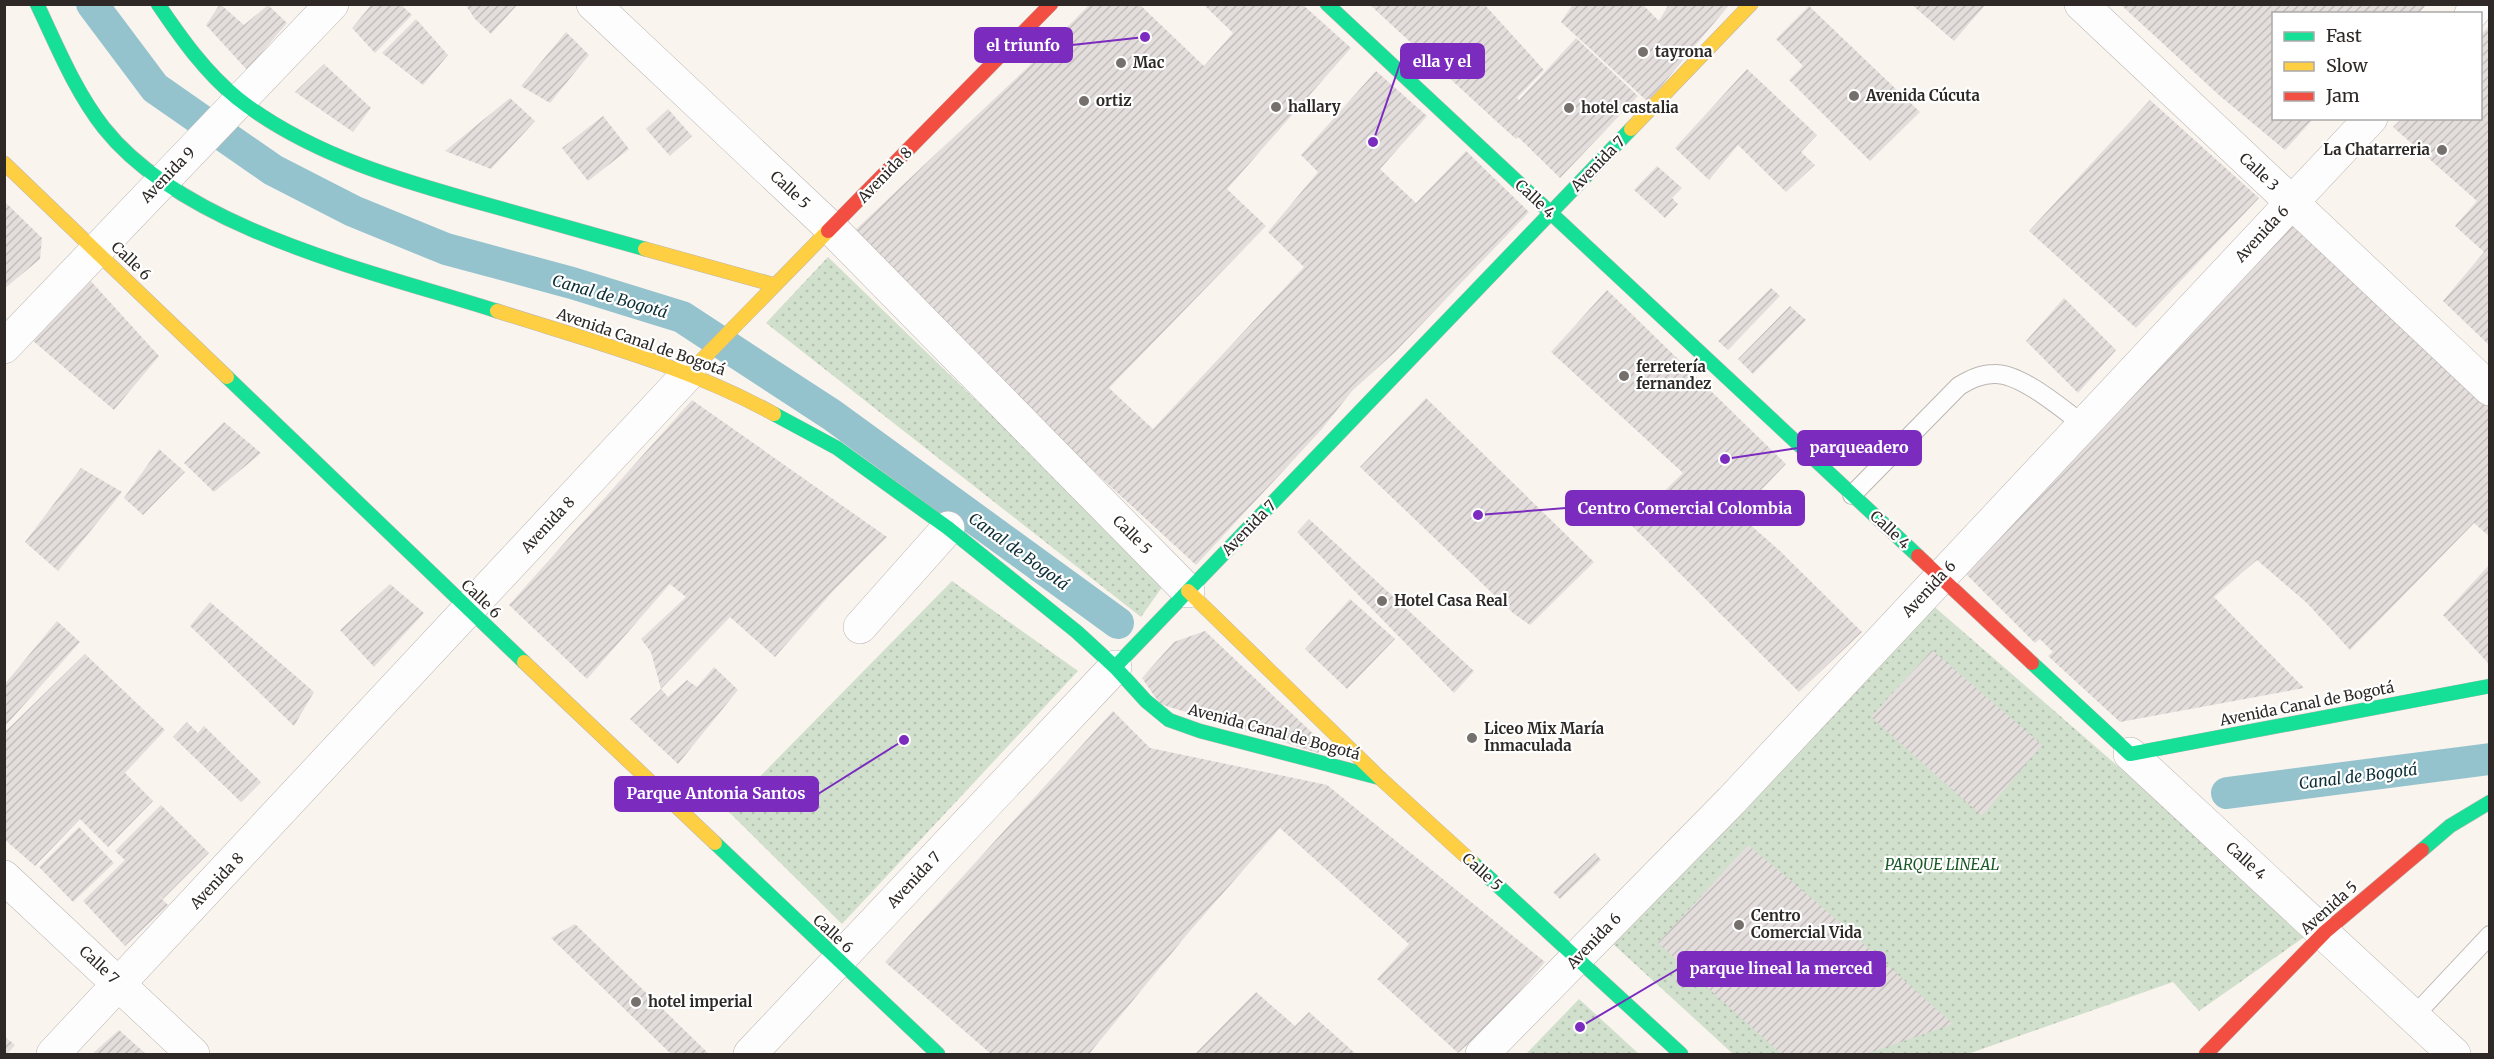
<svg xmlns="http://www.w3.org/2000/svg" width="2494" height="1059" font-family="Merriweather,serif">
<defs>
<pattern id="grass-dots" width="8" height="8" patternUnits="userSpaceOnUse" patternTransform="scale(1.5)"><rect width="8" height="8" fill="#d1e0cd"/><path d="M2 2h.1M6 6h.1" fill="none" stroke="#b4c0b0" stroke-width="1.8" stroke-linecap="round"/></pattern>
<pattern id="building-hatch" width="6" height="6" patternUnits="userSpaceOnUse" patternTransform="scale(1.5)"><rect width="6" height="6" fill="#e3dddc"/><path d="M-1 1l2-2M0 6l6-6M5 7l2-2" fill="none" stroke="#c3bebd"/></pattern>
</defs>
<rect width="100%" height="100%" fill="#faf4ef"/>
<g fill="url(#grass-dots)">
<path d="M828 257 1165 583 1141 617 766 323Z"/>
<path d="M952 581 1078 671 842 924 727 810Z"/>
<path d="M1930 603 2310 933 2199 1011 2173 982 1968 1054H1733L1612 943Z"/>
<path d="M1579 999 1639 1054H1526Z"/>
</g>
<g fill="none" stroke-linecap="round" stroke-linejoin="round">
<g stroke="#95c3cd" stroke-width="32">
<path d="M92 4 155 88 273 170 353 211 446 249 572 283 682 317 832 415 1118 623"/>
<path d="M2227 793 2490 759"/>
</g>
</g>
<g fill="url(#building-hatch)">
<path d="M220 4 244 25 268 5 287 23 247 70 206 25Z"/>
<path d="M372 4H400L412 15 375 53 352 28Z"/>
<path d="M465 4H518L491 34 475 19Z"/>
<path d="M1090 4H1139L1204 66 1233 33 1203 4H1302L1351 48 1227 189 1266 226 1109 388 1153 429 1304 267 1268 232 1318 172 1301 155 1376 71 1427 116 1380 169 1416 203 1466 151 1529 212 1395 352 1352 391 1322 429 1196 565 1059 439 851 234 1029 66Z"/>
<path d="M1369 4H1484L1544 70 1517 98 1519 100 1576 38 1638 96 1560 178 1518 137 1516 139 1496 121Z"/>
<path d="M1573 4H1642L1659 21 1669 4H1730L1648 102 1561 22Z"/>
<path d="M1911 4H1986L1954 41Z"/>
<path d="M2120 4H2427L2418 14H2274V118H2314L2285 150 2220 96Z"/>
<path d="M1809 6 1920 112 1870 161 1789 80 1803 66 1776 39Z"/>
<path d="M416 19 448 55 423 85 382 53Z"/>
<path d="M2490 25V346L2443 301 2484 252 2455 226 2477 201 2393 127 2402 118H2481V35Z"/>
<path d="M566 32 589 55 550 103 521 86Z"/>
<path d="M324 64 371 108 353 132 295 92Z"/>
<path d="M1747 69 1817 135 1801 152 1815 165 1786 192 1738 145 1709 180 1675 148Z"/>
<path d="M510 98 535 121 491 169 445 151Z"/>
<path d="M2150 100 2259 198 2136 328 2029 231Z"/>
<path d="M668 109 692 136 670 156 646 129Z"/>
<path d="M603 116 629 149 588 181 562 148Z"/>
<path d="M1657 166 1682 188 1672 198 1678 204 1665 218 1634 190Z"/>
<path d="M4 201 42 238 40 259 4 289Z"/>
<path d="M2283 211 2490 405V537L2474 523 2350 650 2307 603 2257 560 2214 597 2304 688 2120 722 2048 656 2053 652 2040 639 2035 643 1961 569Z"/>
<path d="M88 278 159 356 114 410 32 340Z"/>
<path d="M1771 288 1780 296 1728 350 1718 341Z"/>
<path d="M1607 290 1786 464 1738 514 1780 551 1862 632 1799 692 1630 524 1683 473 1551 352Z"/>
<path d="M2064 298 2116 350 2078 393 2026 341Z"/>
<path d="M1790 306 1806 320 1753 374 1738 359Z"/>
<path d="M1426 398 1594 562 1530 625 1513 613 1360 467Z"/>
<path d="M692 400 887 537 834 590 775 657 730 617 661 689 651 652 641 639 686 597 670 584 587 679 509 605Z"/>
<path d="M224 422 261 453 214 492 184 463Z"/>
<path d="M159 449 185 472 143 515 124 498Z"/>
<path d="M81 468 122 492 58 571 25 542Z"/>
<path d="M1309 519 1474 671 1454 693 1297 532Z"/>
<path d="M2490 564V665L2443 615Z"/>
<path d="M390 584 424 613 374 667 340 630Z"/>
<path d="M1350 599 1395 639 1347 689 1305 649Z"/>
<path d="M210 602 314 692 294 726 190 626Z"/>
<path d="M57 621 80 642 6 725 4 685Z"/>
<path d="M1205 631 1324 744 1318 753 1160 704 1142 678 1174 642Z"/>
<path d="M1932 650 2042 745 1982 816 1871 717Z"/>
<path d="M85 654 165 730 125 773 153 801 108 847 80 819 35 866 4 839V733Z"/>
<path d="M714 667 738 690 678 764 630 719 661 689 668 697 687 680 697 687Z"/>
<path d="M1113 711 1150 748 1327 785 1545 962 1496 1019 1458 1053 1377 979 1409 944 1280 828 1189 932 1089 1054H991L885 962Z"/>
<path d="M187 722 198 733 204 726 261 782 241 802 173 737Z"/>
<path d="M161 805 209 853 163 899 158 895 168 905 125 946 83 901 125 860 115 851Z"/>
<path d="M79 827 114 863 73 902 39 867Z"/>
<path d="M1748 845 1821 906 1953 1024 1866 1054H1781L1658 943Z"/>
<path d="M1595 853 1601 860 1560 899 1553 892Z"/>
<path d="M575 924 601 949 709 1054H671L551 938Z"/>
<path d="M1256 992 1295 1026 1309 1012 1356 1054H1299L1309 1042 1298 1054H1195Z"/>
<path d="M119 1030 146 1054H92Z"/>
<path d="M4 1036 15 1045 7 1054H4Z"/>
</g>
<g fill="none" stroke-linecap="round" stroke-linejoin="round">
<defs>
<g id="lane">
<path d="M1852 495 1959 386C1971 379 1981 374 1994 374 2021 373 2062 409 2084 425"/>
<path d="M2414 1016 2490 935"/>
</g>
<g id="street">
<path d="M593 4 832 229 1188 591"/>
<path d="M2081 4 2490 389"/>
<path d="M2471 14 2479 4"/>
<path d="M4 347 332 4"/>
<path d="M860 627 948 528"/>
<path d="M2130 754 2454 1054"/>
<path d="M4 877 193 1054"/>
<path d="M53 1054 689 373"/>
<path d="M750 1054 1115 667"/>
<path d="M1482 1054 1731 801 2371 118"/>
</g>
<g id="fast">
<path d="M37 4C57 46 75 91 104 128 186 231 375 272 497 311"/>
<path d="M158 4C181 38 205 72 237 98 309 155 405 182 492 206 543 220 594 235 645 249"/>
<path d="M1327 4 1918 556"/>
<path d="M227 377 524 662"/>
<path d="M774 414 837 448 948 528 1077 632 1115 667 1146 701 1169 720 1200 731 1380 778"/>
<path d="M2032 663 2130 754 2490 686"/>
<path d="M1115 667 1631 129"/>
<path d="M715 843 938 1054"/>
<path d="M2422 850 2450 826 2490 802"/>
<path d="M1472 862 1681 1054"/>
</g>
<g id="slow">
<path d="M1631 129 1751 4"/>
<path d="M4 163 227 377"/>
<path d="M645 249 775 285"/>
<path d="M497 311C591 341 687 366 774 414"/>
<path d="M689 373 828 231"/>
<path d="M1188 591 1380 778 1472 862"/>
<path d="M524 662 715 843"/>
</g>
<g id="jam">
<path d="M828 231 1051 4"/>
<path d="M1918 556 2032 663"/>
<path d="M2206 1054 2325 932 2422 850"/>
</g>
</defs>
<use href="#lane" stroke="#bcb6b2" stroke-width="20"/>
<use href="#street" stroke="#bcb6b2" stroke-width="34"/>
<use href="#fast" stroke="#bcb6b2" stroke-width="15"/>
<use href="#slow" stroke="#bcb6b2" stroke-width="15"/>
<use href="#jam" stroke="#bcb6b2" stroke-width="15"/>
<use href="#lane" stroke="#fefdfd" stroke-width="18"/>
<use href="#street" stroke="#fefdfd" stroke-width="33"/>
<use href="#fast" stroke="#16e098" stroke-width="14"/>
<use href="#slow" stroke="#ffcf43" stroke-width="14"/>
<use href="#jam" stroke="#f24e42" stroke-width="14"/>
</g>
<g fill="#75706c" stroke="#fff" stroke-width="2">
<circle cx="1643" cy="52" r="6"/>
<circle cx="1121" cy="63" r="6"/>
<circle cx="1854" cy="96" r="6"/>
<circle cx="1084" cy="101" r="6"/>
<circle cx="1276" cy="107" r="6"/>
<circle cx="1569" cy="108" r="6"/>
<circle cx="2442" cy="150" r="6"/>
<circle cx="1624" cy="376" r="6"/>
<circle cx="1382" cy="601" r="6"/>
<circle cx="1472" cy="738" r="6"/>
<circle cx="1739" cy="925" r="6"/>
<circle cx="636" cy="1002" r="6"/>
</g>
<g text-anchor="middle" stroke-width="4.5" stroke-linejoin="round" paint-order="stroke">
<g font-size="15" font-weight="bold" fill="#2e2926" stroke="#fff" text-anchor="start">
<text x="1655" y="57">tayrona</text>
<text x="1133" y="68">Mac</text>
<text x="1866" y="101">Avenida Cúcuta</text>
<text x="1096" y="106">ortiz</text>
<text x="1288" y="112">hallary</text>
<text x="1581" y="113">hotel castalia</text>
<text x="2430" y="155" text-anchor="end">La Chatarreria</text>
<text x="1636" y="372">ferretería<tspan x="1636" dy="17">fernandez</tspan></text>
<text x="1394" y="606">Hotel Casa Real</text>
<text x="1484" y="734">Liceo Mix María<tspan x="1484" dy="17">Inmaculada</tspan></text>
<text x="1751" y="921">Centro<tspan x="1751" dy="17">Comercial Vida</tspan></text>
<text x="648" y="1007">hotel imperial</text>
</g>
<g font-size="15" fill="#2e2926" stroke="#fff">
<text transform="translate(1598 164) rotate(-46)" y="5">Avenida 7</text>
<text transform="translate(2259 172) rotate(43)" y="5">Calle 3</text>
<text transform="translate(168 175) rotate(-46)" y="5">Avenida 9</text>
<text transform="translate(885 175) rotate(-46)" y="5">Avenida 8</text>
<text transform="translate(790 190) rotate(43)" y="5">Calle 5</text>
<text transform="translate(1535 199) rotate(43)" y="5">Calle 4</text>
<text transform="translate(2262 234) rotate(-47)" y="5">Avenida 6</text>
<text transform="translate(131 261) rotate(44)" y="5">Calle 6</text>
<text transform="translate(641 342) rotate(19)" y="5">Avenida Canal de Bogotá</text>
<text transform="translate(548 525) rotate(-47)" y="5">Avenida 8</text>
<text transform="translate(1249 528) rotate(-46)" y="5">Avenida 7</text>
<text transform="translate(1890 530) rotate(43)" y="5">Calle 4</text>
<text transform="translate(1132 535) rotate(45)" y="5">Calle 5</text>
<text transform="translate(1929 589) rotate(-47)" y="5">Avenida 6</text>
<text transform="translate(481 599) rotate(44)" y="5">Calle 6</text>
<text transform="translate(2307 704) rotate(-11)" y="5">Avenida Canal de Bogotá</text>
<text transform="translate(1274 732) rotate(15)" y="5">Avenida Canal de Bogotá</text>
<text transform="translate(2246 861) rotate(42)" y="5">Calle 4</text>
<text transform="translate(1482 872) rotate(42)" y="5">Calle 5</text>
<text transform="translate(914 880) rotate(-47)" y="5">Avenida 7</text>
<text transform="translate(217 881) rotate(-47)" y="5">Avenida 8</text>
<text transform="translate(2329 908) rotate(-42)" y="5">Avenida 5</text>
<text transform="translate(833 934) rotate(43)" y="5">Calle 6</text>
<text transform="translate(1594 941) rotate(-46)" y="5">Avenida 6</text>
<text transform="translate(99 965) rotate(43)" y="5">Calle 7</text>
</g>
<g font-size="15" font-style="italic" fill="#1a5825" stroke="#fff">
<text x="1942" y="870">PARQUE LINEAL</text>
</g>
<g font-size="16" font-style="italic" fill="#0c2e36" stroke="#fff">
<text transform="translate(610 296) rotate(16)" y="6">Canal de Bogotá</text>
<text transform="translate(1019 551) rotate(36)" y="6">Canal de Bogotá</text>
<text transform="translate(2358 776) rotate(-7)" y="6">Canal de Bogotá</text>
</g>
</g>
<path fill="none" stroke="#7b2cbf" stroke-width="2" d="M1145 37L1072 45M1373 142L1401 61M1725 459L1798 448M1478 515L1566 508M904 740L818 794M1580 1027L1678 969"/>
<g fill="#7b2cbf" stroke="#fff" stroke-width="2">
<circle cx="1145" cy="37" r="6"/>
<circle cx="1373" cy="142" r="6"/>
<circle cx="1725" cy="459" r="6"/>
<circle cx="1478" cy="515" r="6"/>
<circle cx="904" cy="740" r="6"/>
<circle cx="1580" cy="1027" r="6"/>
</g>
<g fill="#7b2cbf" stroke="#7b2cbf" stroke-width="2">
<rect x="975" y="28" width="97" height="34" rx="6"/>
<rect x="1401" y="44" width="83" height="34" rx="6"/>
<rect x="1798" y="431" width="123" height="34" rx="6"/>
<rect x="1566" y="491" width="238" height="34" rx="6"/>
<rect x="615" y="777" width="203" height="34" rx="6"/>
<rect x="1678" y="952" width="207" height="34" rx="6"/>
</g>
<g font-size="16" text-anchor="middle" font-weight="bold" fill="#fff">
<text x="1023" y="51">el triunfo</text>
<text x="1442" y="67">ella y el</text>
<text x="1859" y="453">parqueadero</text>
<text x="1685" y="514">Centro Comercial Colombia</text>
<text x="716" y="799">Parque Antonia Santos</text>
<text x="1781" y="974">parque lineal la merced</text>
</g>
<rect width="2494" height="1059" fill="none" stroke="#2e2926" stroke-width="12"/>
<rect x="2272" y="12" width="210" height="108" fill="#ffffff" stroke="#aba9a8" stroke-width="1.5"/>
<rect x="2284" y="32" width="30" height="9" fill="#16e098" stroke="#aba9a8" stroke-width="1.5"/>
<text x="2326" y="42" font-size="18" fill="#2e2926">Fast</text>
<rect x="2284" y="62" width="30" height="9" fill="#ffcf43" stroke="#aba9a8" stroke-width="1.5"/>
<text x="2326" y="72" font-size="18" fill="#2e2926">Slow</text>
<rect x="2284" y="92" width="30" height="9" fill="#f24e42" stroke="#aba9a8" stroke-width="1.5"/>
<text x="2326" y="102" font-size="18" fill="#2e2926">Jam</text>
</svg>
